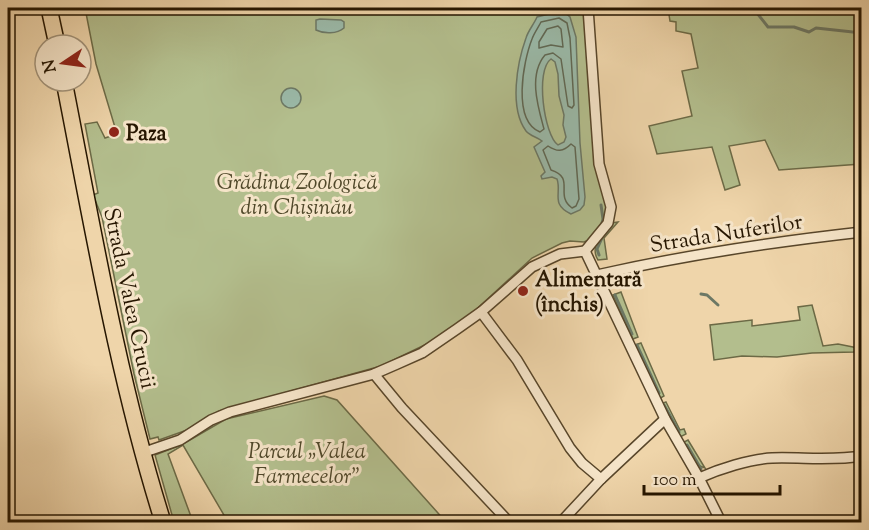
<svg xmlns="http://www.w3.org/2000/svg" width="869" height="530" font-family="'Sorts Mill Goudy',serif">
<rect width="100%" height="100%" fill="#efd5aa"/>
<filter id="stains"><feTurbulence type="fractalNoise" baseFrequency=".00333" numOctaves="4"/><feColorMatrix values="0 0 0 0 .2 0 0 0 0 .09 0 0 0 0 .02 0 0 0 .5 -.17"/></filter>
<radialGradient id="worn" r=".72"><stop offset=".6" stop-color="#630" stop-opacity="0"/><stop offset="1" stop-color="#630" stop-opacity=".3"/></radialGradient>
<g fill="#b3be8d" stroke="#6c6a46" stroke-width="1.5">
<path d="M85 8H585L607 199 606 220 591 239 584 242 570 241 562 243 532 258 467 318 433 341 381 366 219 411 187 430 159 440 158 437 150 439 134 374 102 217 93 195 98 193 85 124 97 122 105 138 117 134 96 64Z"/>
<path d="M668 8H861V164L779 170 765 140 729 146 740 185 725 190 712 147 657 154 649 126 692 116 682 71 698 68 691 34 676 31V22L670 21Z"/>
<path d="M618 222 604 238 607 259 598 260C589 246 603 235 611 223Z"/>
<path d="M621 292 638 337 633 339 613 295Z"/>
<path d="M812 305 823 346 838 344 858 348 854 352 812 353 777 357 742 356 714 360 710 325 752 320V326L800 320 798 307Z"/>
<path d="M641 343 664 396 659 399 635 345Z"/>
<path d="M324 396 337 400 446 522H228L183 445 168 454 193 522H174L155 455 183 444 226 419Z"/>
<path d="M666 402 680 430 684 429 686 434 680 437 661 404Z"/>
<path d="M688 440 705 468 697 465 684 442Z"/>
</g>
<g fill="#9ab9a8" stroke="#6c7865" stroke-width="1.5" fill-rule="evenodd">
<path d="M557 12H564L570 17 576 37 580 143 585 197 584 205 580 210 571 214C550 204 562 193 557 179L552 177 542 179 541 176 545 172 534 147 542 141C537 137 530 136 526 131 509 108 517 63 526 38 528 31 534 24 537 17ZM551 59 555 62 558 74 559 96 564 115 563 125 566 137 564 142 558 145C544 135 535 70 551 59Z"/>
<path d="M320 19 341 20 344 22V28C337 34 324 34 316 30V20Z"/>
<circle cx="291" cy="98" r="10"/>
</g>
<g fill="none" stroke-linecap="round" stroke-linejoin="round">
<g stroke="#606854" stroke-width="1.5">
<path d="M559 18 567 23 570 38 574 105 572 108 568 106 561 59 553 53 545 55C528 75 538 107 544 129L540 132C512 121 523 62 532 39 534 33 538 28 541 22Z"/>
<path d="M558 26 561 29 563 47 551 45 539 48V42L547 29Z"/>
<path d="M571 144 575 147 579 199 576 206 572 208C554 195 576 178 551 170L543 150 548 146C557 152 563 152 571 144Z"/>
</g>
<g stroke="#6c7865" stroke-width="3">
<path d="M753 8 768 27H794L809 32 816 28 862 33"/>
<path d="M601 227 603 219 601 205"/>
<path d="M599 255 597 249 602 238"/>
<path d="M701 294 707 295 718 305"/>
<path d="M615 295 632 334"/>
<path d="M637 345 659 393"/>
<path d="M664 405 679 432"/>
<path d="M687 445 701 469"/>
</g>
<defs>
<g id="street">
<path d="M585 251 665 419 699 478 721 522"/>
<path d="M585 251 608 223 611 207 599 164 588 8"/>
<path d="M597 275C685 255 772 242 862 232"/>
<path d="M481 312 517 360 570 448 582 463 601 479"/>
<path d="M374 374 402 408 509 522"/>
<path d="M142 453 180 440 211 420 230 412 374 374 397 364 422 353 457 329 481 312 532 267 560 254 585 251"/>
<path d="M699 478C719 469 750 459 772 458 802 457 832 461 862 456"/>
<path d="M561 522 601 479 665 419"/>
</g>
<g id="primary">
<path d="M49 8 57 45"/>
<path d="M64 81C93 229 118 379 163 522"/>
</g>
</defs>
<use href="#street" stroke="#58462a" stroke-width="12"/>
<use href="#primary" stroke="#261600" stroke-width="18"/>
<use href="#street" stroke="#f5e4c8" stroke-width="9"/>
<use href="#primary" stroke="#efd5aa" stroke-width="15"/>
</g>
<g fill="#8f2418" stroke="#f5e4c8" stroke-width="2">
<circle cx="114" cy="132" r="6"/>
<circle cx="523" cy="291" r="6"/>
</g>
<g text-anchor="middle" stroke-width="6" stroke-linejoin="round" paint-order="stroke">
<g font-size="22" font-weight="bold" fill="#261600" stroke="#f5e4c8" text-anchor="start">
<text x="126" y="140">Paza</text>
<text x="535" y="286">Alimentară<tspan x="535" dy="25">(închis)</tspan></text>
</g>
<g font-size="22" font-style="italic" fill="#50482a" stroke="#f5e4c8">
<text x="297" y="189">Grădina Zoologică<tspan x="297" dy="25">din Chișinău</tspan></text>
<text x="307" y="458">Parcul „Valea<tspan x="307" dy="25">Farmecelor”</tspan></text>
</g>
<g font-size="22" fill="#261600" stroke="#f5e4c8">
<text transform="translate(726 232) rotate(-9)" y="8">Strada Nuferilor</text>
<text transform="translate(131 298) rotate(78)" y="8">Strada Valea Crucii</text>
</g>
</g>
<rect width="869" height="530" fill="none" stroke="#efd5aa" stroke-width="30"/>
<rect x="9" y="9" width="851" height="512" fill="none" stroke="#261600" stroke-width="3"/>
<rect x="15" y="15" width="839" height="500" fill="none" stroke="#261600" stroke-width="1.5"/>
<g transform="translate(63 63) rotate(257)"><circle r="28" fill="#f5e4c8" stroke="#a29278" stroke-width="1.5"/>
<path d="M0-4.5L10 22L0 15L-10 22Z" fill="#8f2418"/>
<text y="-9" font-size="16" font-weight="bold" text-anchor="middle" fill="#261600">N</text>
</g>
<path d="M644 485v9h136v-9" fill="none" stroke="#261600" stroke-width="3"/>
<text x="653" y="485" font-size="18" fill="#261600" stroke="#f5e4c8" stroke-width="4.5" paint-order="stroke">100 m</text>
<rect width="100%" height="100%" filter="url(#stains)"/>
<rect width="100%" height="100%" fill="url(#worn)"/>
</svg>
